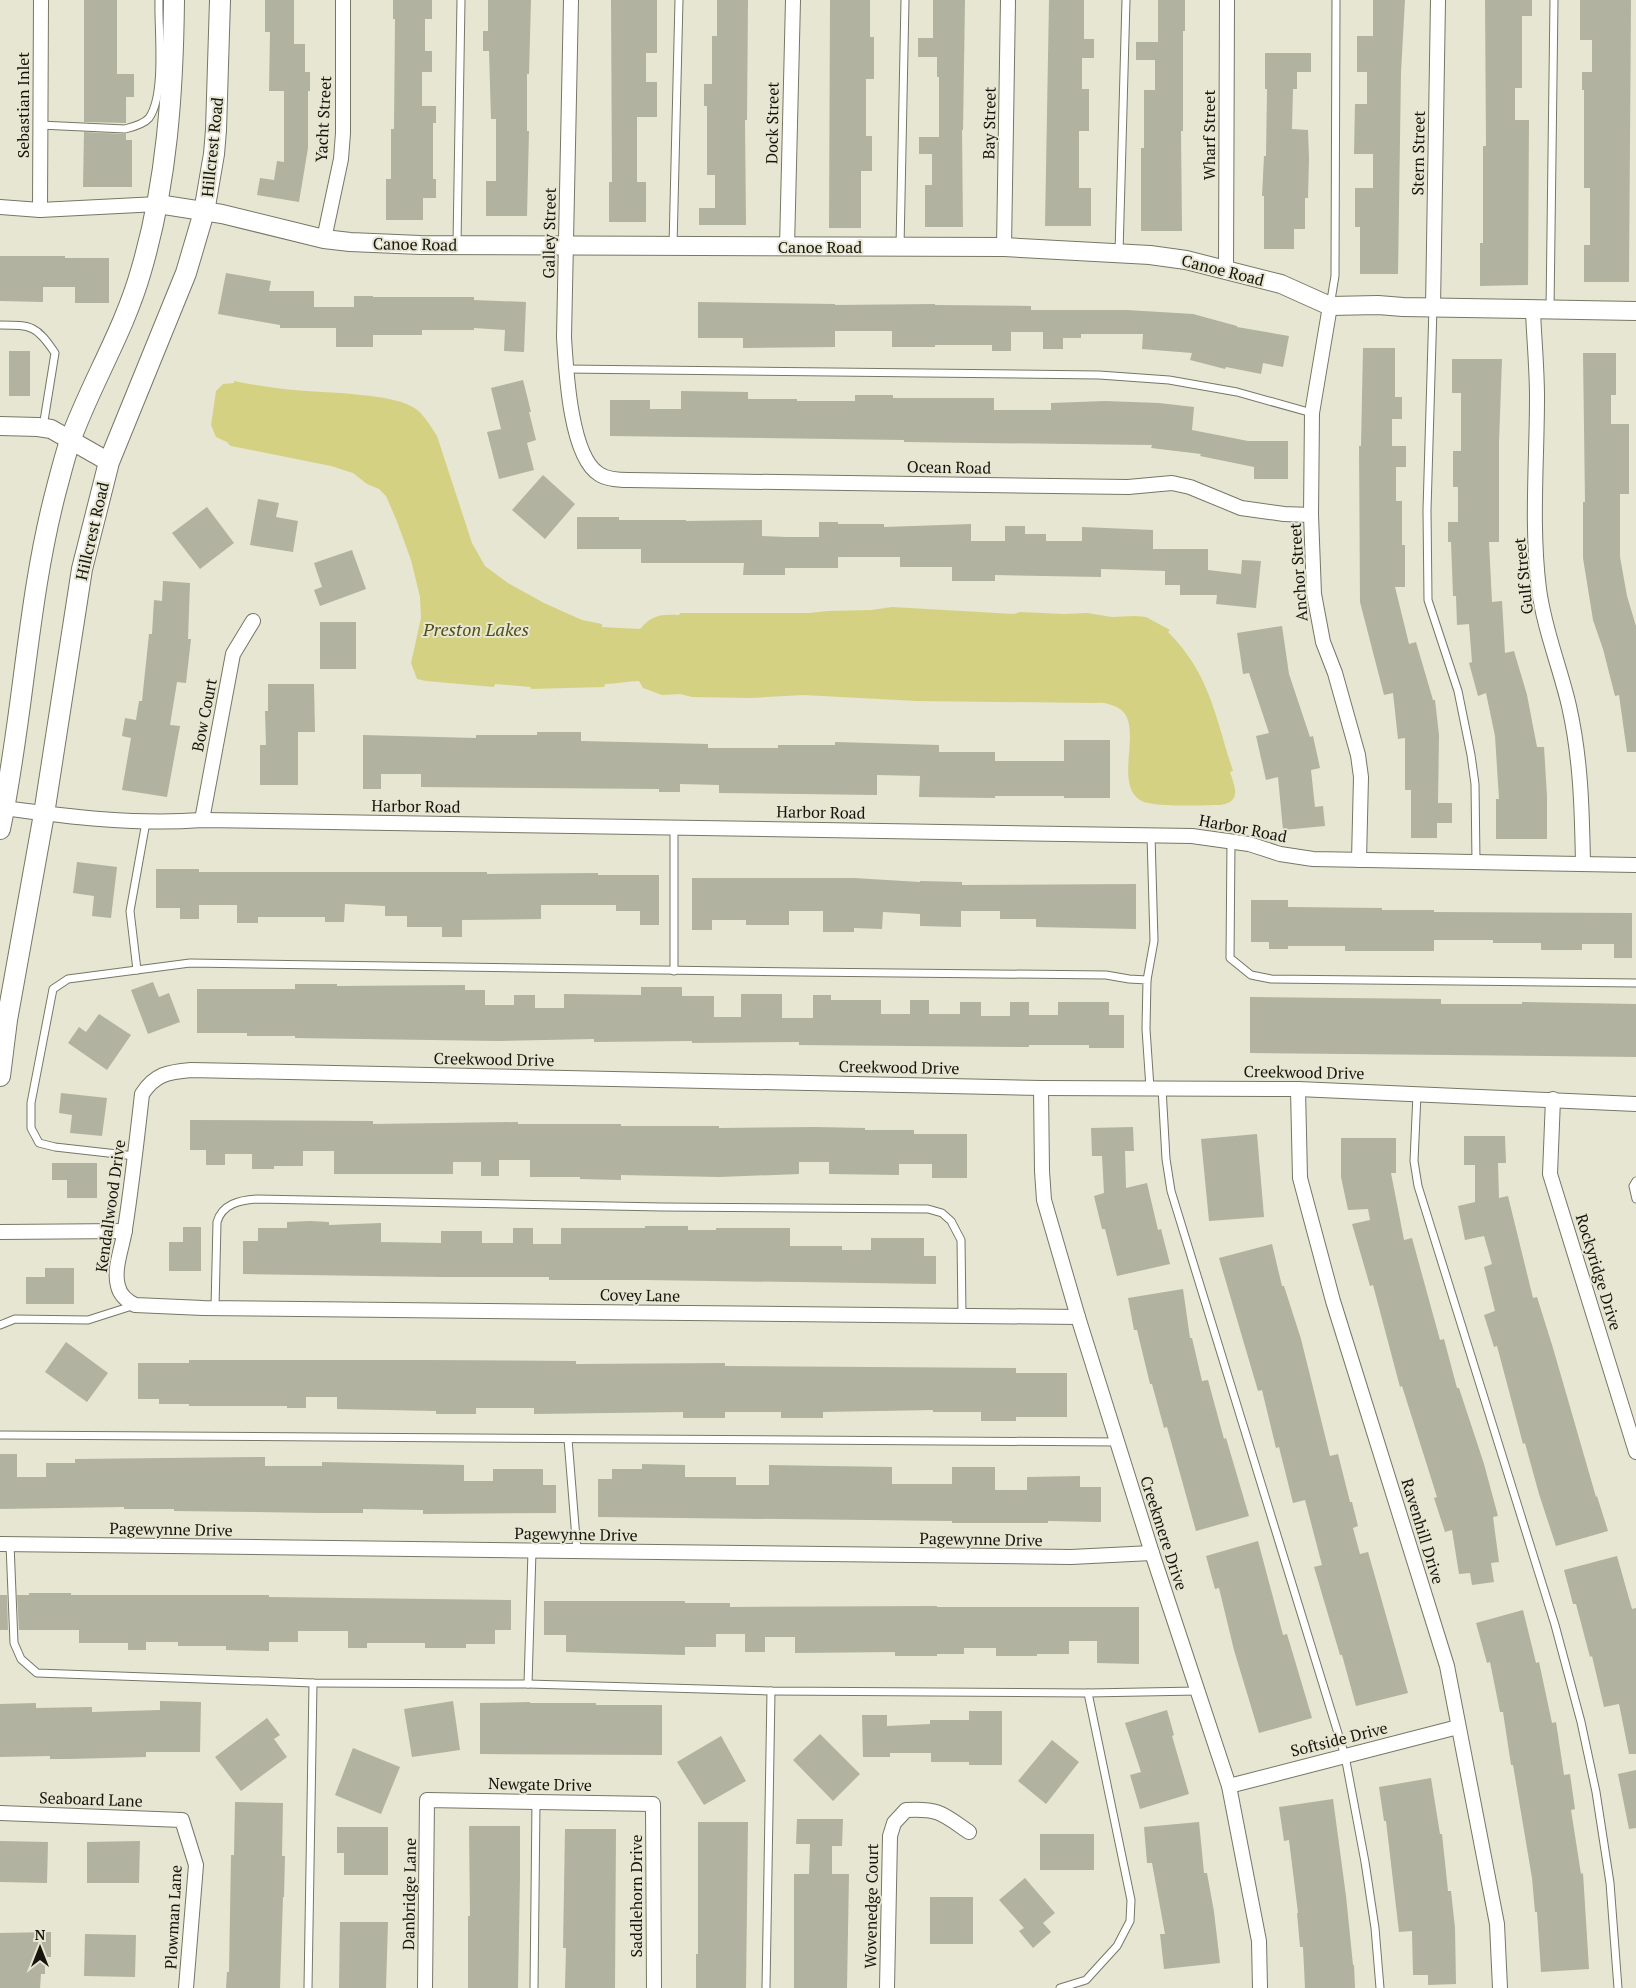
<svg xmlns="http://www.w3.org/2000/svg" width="1636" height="1988" font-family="'PT Serif',serif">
<rect width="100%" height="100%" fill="#e6e6d2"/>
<path fill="#d4d282" d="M234 381C253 385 274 388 294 390 324 393 395 393 416 409 425 416 431 427 437 436L472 543 485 566 508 583 544 603 582 620 602 624V627L640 629C653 614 662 614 679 615L680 613H809L828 611 871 610 892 607 1014 614 1020 612 1064 614 1087 613 1112 617 1135 616 1146 617 1170 630 1168 632C1210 674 1215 716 1233 771L1230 772C1235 787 1242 802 1220 805 1205 805 1151 808 1140 800 1111 781 1149 718 1114 706 1107 703 1103 702 1096 703L917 701 803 695 751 698 692 697 680 694 662 695 643 688 639 681C627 681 617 684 605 684L604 687 531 689 530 687 495 684 494 687 426 681 417 679 411 663 421 618 420 597 411 560 396 519 386 496 379 489 367 484 353 473 331 466 231 446 227 443H229L216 437 211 425 216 391 223 384 234 383Z"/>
<g fill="#b1b29f">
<path d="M84 0H117V74H134V97H126V123L84 122Z"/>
<path d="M265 0H294V44H305V72H310V91H308V148L299 202 257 195 260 178 274 180 277 161 284 162V91H269L270 32H265Z"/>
<path d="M393 0H432V19H425V51H432V72H422V106H436V123H433V179H436V198H423V220H386V179H391V129H394L395 19H393Z"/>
<path d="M488 0H531L529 74H527V131H529L527 216H486V181H496V119H491L489 51H483V31H488Z"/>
<path d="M611 0H657V53H646V82H657V117H637V182H646V222H609V182H612Z"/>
<path d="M717 0H748L747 120H745L746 225H699V208H715V175H707V106H704V84H712V36H717Z"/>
<path d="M830 0H870V37H874V79H866V136H872V171H861V228H829Z"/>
<path d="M933 0H965L963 130H962L963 227H925V185H932V154H919V137H939V77H937V57H918V38H933Z"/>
<path d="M1049 0H1084V39H1094V58H1082V89H1089V131H1079V188H1091V226H1045Z"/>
<path d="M1158 0H1185V31H1183V131H1181L1182 231H1141V148H1144V90H1155V60H1136V42H1158Z"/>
<path d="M1373 0H1405L1401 72 1398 274H1360V227H1355V188H1373V154H1354L1355 104H1367V72H1357V36H1373Z"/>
<path d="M1485 0H1532V16H1522V88H1515V120H1529L1528 285 1480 286V243H1483V146H1486Z"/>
<path d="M1580 0H1631L1629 282H1584V245H1590V188H1584V90H1582V72H1592V40H1580Z"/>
<path d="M1265 53H1311V72H1297V89H1293L1292 129 1308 130 1309 158 1308 198H1305V229H1294V249H1264V196H1262L1264 156H1266L1267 89H1265Z"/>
<path d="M84 132 126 134V140H132V187H83Z"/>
<path d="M0 256H65V258H109V303H75V287H43V302L0 301Z"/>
<path d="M226 273 271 281 269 291H314V307H354V296H373V297H474V300L526 302 524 352 504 351 505 330 474 328V330H422V335H373V347H336V328H280V325L218 314Z"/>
<path d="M698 302 835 304V305L935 304V305L1031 306V310H1127L1193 314 1237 326V327L1289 336 1283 367 1263 363 1261 374 1226 367 1225 369 1190 360 1192 353 1142 349 1143 334H1081V338H1063V349H1043V332H1011V351H992V345H935V347H892V331H835V347L743 348V338H698Z"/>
<path d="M1363 348H1395V397H1402V419H1392V446H1406V467H1396V501H1402V545H1405V587H1395L1409 644 1416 642 1433 700H1435L1439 735 1438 803H1452V823H1437V838H1411V790H1405V738L1398 739 1393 693 1384 695 1360 602 1359 446H1361Z"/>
<rect x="9" y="351" width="21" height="45"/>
<path d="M1583 353H1616V395H1611V424H1629V494H1620V557L1627 596 1636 626V752H1627L1619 695 1615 696 1603 649 1593 620 1583 558V502H1585Z"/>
<path d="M1452 359H1502L1499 443V542H1489L1492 602 1502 601 1505 653 1514 651 1527 695 1537 747H1544L1547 796V839H1496V799H1499L1495 736 1486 693 1478 696 1469 663 1472 662 1469 624 1457 625 1456 596H1453L1451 542H1448V522H1458V487H1453V451H1461V393H1452Z"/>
<path d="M523 380 531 412H529L536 440 527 443 534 470 499 479 487 432 501 429 491 388Z"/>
<path d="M681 391 748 392V399H797V401H855V395H893V398H994V410H1051V403L1105 401 1159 403 1194 407 1192 430 1248 441H1288V479H1254V467L1200 456 1201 454 1151 448 1152 445 904 442V440L610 436V400H650V409H681Z"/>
<path d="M543 475 575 504 545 539 512 510Z"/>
<path d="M258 499 279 503 276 517 298 521 293 552 250 545Z"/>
<path d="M207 507 234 543 200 569 172 533Z"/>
<path d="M577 517H619V520H686V521L762 520V536L786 537H819V522H838V524H884V527L971 524V541H1005V526H1025V534H1046V541H1082V527L1153 530V549H1208V570L1241 574 1242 560 1261 561 1256 608 1216 604 1217 595H1180V585H1165V571L1101 569V577L995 575V581H952V567H900V557H838V568H785V575H743L744 563H641V549H577Z"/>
<path d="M352 550 366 589 320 606 314 590 322 587 314 563Z"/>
<path d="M163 581 190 583 188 639H191L186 683 177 682 170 725 180 726 167 797 122 790 131 738 122 736 125 718 136 720 139 701H142L149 634H152L154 600 162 601Z"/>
<rect x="320" y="622" width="36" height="47"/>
<path d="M1282 626 1289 674 1310 737 1313 736 1320 768 1311 770 1315 807 1323 806 1325 826 1283 830 1278 777 1266 780 1256 736 1269 733 1249 673 1243 674 1237 633Z"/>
<path d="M268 684H314L315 732H298V785H260V745H266L265 711H268Z"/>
<path d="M537 732H581V741L708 744V748H778V745H835V742L939 745V752H995V761H1064V740H1110V798H1064V796H995V798L919 797 920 776 877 775V795L719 793V785L680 784V792H659V789L421 787V774H381V789H363V735L476 738V735H537Z"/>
<path d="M77 862 117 867 111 918 92 916 94 896 73 893Z"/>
<path d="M156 869H199V872H487V874L598 873V875H659V925H640V911H616V905H541V919L462 920V937H442V927H407V916H385V906L345 904 344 922H325V917H258V923H237V905H199V919H180V908H156Z"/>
<path d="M692 878H854L920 882V881L962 882V885L1136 884V929L1036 927V919H1000V911H961V927L920 926V914L883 912 882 929 854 928V932H823V911H789V925H746V920H712V930H692Z"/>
<path d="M1251 900H1288V907L1382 908V910H1434V912L1632 913V958H1614V944H1582V950H1541V943H1493V940H1434V951H1345V946H1288V949H1269V942H1251Z"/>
<path d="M153 982 159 997 169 993 180 1022 148 1034 131 990Z"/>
<path d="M295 984H337V986L465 985V990H485V1005H514V995H535V1008H564V994L641 995V987H682V996H714V1017H741V994H782V1018H813V995H831V1000H881V1014H910V1000H929V1014H960V1002H981V1016H1010V1002H1029V1015H1058V1002H1109V1015H1124V1048H1089V1045H1029V1047L799 1045V1042L692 1043V1041L594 1042V1039L499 1041 295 1038V1036H247V1033H197V989H295Z"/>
<path d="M1250 997 1441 999V1004H1522V1002L1636 1004V1057L1250 1053Z"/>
<path d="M99 1014 131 1035 107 1070 68 1043 79 1027 86 1032Z"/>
<path d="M61 1093 107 1098 102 1136 70 1133 72 1115 59 1113Z"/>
<path d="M190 1120 373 1121V1124L518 1122V1124H621V1126H719V1128L815 1127 865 1128V1130H914V1134H967V1178H932V1164H899V1175L829 1174V1162H799V1174L719 1177 621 1175V1180L580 1179V1177H530V1160H499V1176H481V1162H453V1174H334V1151H303V1166H274V1169H252V1154H225V1165H206V1150H190Z"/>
<path d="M1133 1127 1134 1151H1125L1126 1188 1147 1183 1158 1230 1161 1229 1170 1264 1117 1276 1105 1229H1102L1094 1196 1104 1193 1102 1156H1092L1091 1128Z"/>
<path d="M1257 1134 1264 1217 1209 1221 1201 1139Z"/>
<path d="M1464 1136H1505L1506 1163H1498L1499 1198 1508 1196 1533 1298 1537 1297 1553 1348 1596 1497 1597 1496 1608 1531 1556 1546 1539 1494 1525 1443 1523 1444 1497 1346 1494 1347 1484 1315 1495 1311 1484 1267 1492 1264 1484 1236 1465 1240 1458 1206 1475 1202V1165H1464Z"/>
<path d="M1341 1138H1396V1173H1391L1404 1240 1412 1238 1440 1340 1444 1339 1457 1388H1459L1484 1464 1498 1516 1493 1517 1499 1562 1491 1563 1494 1582 1472 1585 1470 1573 1459 1574 1452 1530 1445 1532 1434 1498 1437 1497 1402 1386 1400 1387 1373 1285 1370 1286 1352 1224 1370 1220 1368 1209 1348 1210 1341 1177Z"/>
<path d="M52 1163H97V1198H67V1180H52Z"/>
<path d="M310 1221 329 1222V1225L381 1223V1242L441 1243V1231H482V1243H513V1228H533V1244H561V1228H645V1226H688V1230H716V1228H790V1246H842V1250H871V1238H924V1256H936V1284L645 1280H549V1277H441L243 1274V1241H258V1228H287V1222Z"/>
<path d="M183 1227H201V1271H169V1242H183Z"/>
<path d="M1272 1244 1282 1286H1284L1301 1339 1330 1456 1338 1454 1350 1502H1352L1358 1526 1353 1528 1360 1554 1368 1552 1408 1693 1356 1706 1342 1655H1340L1314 1567 1322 1565 1305 1500 1293 1503 1279 1447 1276 1448 1262 1390 1258 1391 1219 1258Z"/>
<path d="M45 1268H74V1304H26V1277H45Z"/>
<path d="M1183 1289 1190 1338H1192L1202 1381 1208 1380 1224 1439 1226 1438 1249 1516 1196 1531 1167 1427 1164 1428 1152 1384H1150L1137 1330H1134L1128 1298Z"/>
<path d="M66 1342 108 1373 87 1402 45 1372Z"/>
<path d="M189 1360H427L576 1361V1364L725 1363V1366L1016 1368V1373H1067V1417H1016V1421H981V1412H933V1410L823 1412V1418H781V1412H725V1418H683V1412L534 1414V1408H476V1414H436V1411L337 1409V1397H306V1408H287V1406H189V1404H159V1399H138V1363H189Z"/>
<path d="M0 1454H17V1477H46V1463H75V1459L265 1457V1466H322V1462L464 1465V1481H493V1469H543V1485H556V1513L423 1514V1510L363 1509V1513H322L174 1511V1509H124V1507L0 1509Z"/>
<path d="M642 1464 685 1465V1477H736V1485H769V1465L892 1467V1484H952V1467H995V1490H1027V1477L1080 1476V1487H1101V1522L1048 1521V1523H952V1521L598 1517V1479H612V1469H642Z"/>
<path d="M1258 1541 1283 1635 1287 1634 1312 1718 1259 1733 1234 1650 1219 1588 1215 1589 1206 1556Z"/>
<path d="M1617 1556 1632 1609 1636 1608V1754H1629L1619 1704 1604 1707 1592 1656 1590 1657 1576 1604H1573L1564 1570Z"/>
<path d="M29 1593H71V1595H269V1597L511 1600V1630H495V1644H466V1648H425V1643H367V1648H348V1631H298V1642H269V1651L226 1650V1646H178V1642H146V1650H128V1643H79V1630H19L17 1595H29Z"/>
<path d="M0 1595H7L8 1630H0Z"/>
<path d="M544 1601H685V1603H730V1607L937 1606V1607H1139V1664L1097 1663V1641H1069V1654H1037V1656H996V1648H964V1654H937V1656H895V1652L795 1653V1637H765V1652H745V1634H716V1647H685V1655L566 1652V1635H544Z"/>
<path d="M1523 1610 1536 1663 1539 1662 1552 1723 1556 1722 1564 1775 1570 1774 1575 1809 1571 1810 1581 1874 1583 1873 1589 1969 1541 1972 1537 1912H1535L1532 1878 1513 1765H1511L1503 1712H1500L1490 1662 1487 1663 1476 1623Z"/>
<path d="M160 1701 201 1702 200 1752H146V1757L68 1759H50V1756L0 1757V1704L36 1703V1708L92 1707V1712L160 1710Z"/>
<path d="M453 1701 460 1750 412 1757 404 1709Z"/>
<path d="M530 1702V1703H596V1705H662V1755L480 1754V1703Z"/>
<path d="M1167 1710 1174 1735 1172 1736 1189 1794 1140 1809 1130 1775 1141 1772 1125 1723Z"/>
<path d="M969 1711H1002V1765H969V1762H931V1753H890V1757H863L862 1715H887V1726L930 1724V1720H969Z"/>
<path d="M267 1718 280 1735 274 1739 287 1757 241 1791 215 1757Z"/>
<path d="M820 1734 860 1774 833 1801 793 1760Z"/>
<path d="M721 1736 746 1781 704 1805 677 1762Z"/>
<path d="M1052 1740 1079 1762 1046 1804 1018 1781Z"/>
<path d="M353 1748 400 1767 381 1814 335 1795Z"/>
<path d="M1636 1770V1828L1629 1829 1618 1774Z"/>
<path d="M1431 1778 1440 1834H1442L1448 1891H1451L1455 1928 1456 1984 1428 1985V1975H1413L1412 1931 1399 1932 1386 1821H1384L1379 1787Z"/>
<path d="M1333 1799 1346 1896 1353 1965H1354L1355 1988H1305L1303 1947H1300L1297 1913H1298L1289 1840 1284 1841 1279 1807Z"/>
<path d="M235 1802 283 1803 282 1856H285L284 1897H283L280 1988H226L227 1972H229L231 1855H234Z"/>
<path d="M797 1819H843L842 1846H832V1874H849L847 1988H794V1874H809L810 1844H796Z"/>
<path d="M698 1822H748L746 1988H696V1954H698Z"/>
<path d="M1199 1822 1204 1873H1207L1214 1912 1220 1963 1164 1969 1160 1934H1165L1152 1863H1147L1144 1827Z"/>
<path d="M469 1826H520V1877L518 1988H468V1916H470Z"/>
<path d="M337 1827H388V1875H344V1853H337Z"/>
<path d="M565 1829H616L615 1988H565L566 1948H563Z"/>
<rect x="1040" y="1834" width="54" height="36"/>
<path d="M0 1841 48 1842 47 1883 0 1882Z"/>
<path d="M140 1841 139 1883H87V1842Z"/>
<path d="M1025 1878 1055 1913 1043 1923 1051 1932 1033 1948 1019 1931 1024 1928 999 1900Z"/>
<rect x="930" y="1897" width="43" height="47"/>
<path d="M340 1922H388L386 1988H339Z"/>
<path d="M51 1932V1957H45V1974H41L40 1988H0V1933Z"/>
<path d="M85 1934 136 1935 135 1977 84 1976Z"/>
</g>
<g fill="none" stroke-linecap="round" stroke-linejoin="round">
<defs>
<g id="service">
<path d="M40 125 125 129C133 127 144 124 149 118 166 94 158 30 159 0"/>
<path d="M457 244 461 0"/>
<path d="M673 246 679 0"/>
<path d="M900 247 905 0"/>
<path d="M1119 253 1126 0"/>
<path d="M1330 306 1335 276 1336 0"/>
<path d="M1433 307 1427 510 1428 600 1458 691 1471 755 1475 784 1476 862"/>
<path d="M1550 310 1554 0"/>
<path d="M0 325C32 325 37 326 55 353L43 427"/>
<path d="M566 369 1099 375 1169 380 1237 392 1312 413"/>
<path d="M1231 842 1230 958 1251 975 1271 979 1636 983"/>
<path d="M137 970 130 911 146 822"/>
<path d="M674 971V828"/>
<path d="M1147 980 1154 941 1151 835"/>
<path d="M1162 1088 1166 1159 1171 1191 1345 1756 1365 1862 1375 1928 1380 1988"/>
<path d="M1417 1094 1414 1161 1418 1186 1555 1625 1581 1722 1596 1792 1610 1883 1618 1988"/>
<path d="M135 1156 55 1147 39 1143 31 1128V1103L53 989 68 979 190 963 802 972 1106 975 1129 979 1147 980 1146 1029 1150 1088"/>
<path d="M1636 1181 1633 1186 1636 1199"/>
<path d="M215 1308 217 1222C222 1204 240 1200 257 1199L662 1207 928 1209 942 1213 951 1221 961 1240 962 1315"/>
<path d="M0 1325 15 1319 88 1320 135 1305"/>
<path d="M0 1435 1117 1442"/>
<path d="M568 1439 577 1551"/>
<path d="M10 1544 14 1643 21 1659 37 1673 313 1683 528 1684 771 1691 1088 1693 1198 1691"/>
<path d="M528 1684 532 1551"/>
<path d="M308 1988 313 1683"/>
<path d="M534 1988 536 1802"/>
<path d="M766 1988 771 1691"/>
<path d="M1060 1988 1086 1980 1117 1946 1130 1921 1131 1900 1088 1693"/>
</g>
<g id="minor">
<path d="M571 0 564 337C566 369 570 456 599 474 606 479 620 480 629 480L1128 487 1172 483 1190 487 1241 508 1284 514 1311 515"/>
<path d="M0 207 40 210 158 204"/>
<path d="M40 210 41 0"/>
<path d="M324 239 341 159 343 133V0"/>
<path d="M787 247 793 0"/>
<path d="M1004 247 1008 0"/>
<path d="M1226 270 1227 0"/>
<path d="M1330 306 1312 413 1311 515 1314 594 1323 642 1335 673 1358 755 1361 777 1359 860"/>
<path d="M1433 307 1438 0"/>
<path d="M1533 310C1534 339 1537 368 1537 397 1537 461 1531 526 1539 589 1544 629 1560 667 1569 706 1581 759 1582 811 1583 864"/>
<path d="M4 808C70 817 136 825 202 820L1192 836 1249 844 1280 854 1313 859 1636 865"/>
<path d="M202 820 233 654 253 621"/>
<path d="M1041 1088 1042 1171 1044 1200 1078 1317 1152 1553 1229 1786 1259 1941 1260 1988"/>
<path d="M1298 1089 1300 1178 1333 1301 1447 1666 1497 1924 1500 1988"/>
<path d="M1553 1099 1550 1174 1636 1452"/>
<path d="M0 1232 125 1231"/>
<path d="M1078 1317 203 1308 135 1305C127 1301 120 1295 118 1286 113 1268 123 1246 125 1229 132 1184 137 1139 142 1094 155 1074 168 1072 191 1070L1041 1088 1298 1089 1636 1104"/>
<path d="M0 1544 1071 1557 1152 1553"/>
<path d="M1229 1786 1458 1727"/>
<path d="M0 1813 182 1820 196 1865 186 1988"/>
<path d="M425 1988 427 1800 653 1804 654 1988"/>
<path d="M887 1988 890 1836 894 1823 906 1810C939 1808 943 1814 969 1832"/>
</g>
<g id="tertiary">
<path d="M158 204 222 214 324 239 350 242 420 245 1004 247 1150 255 1186 260 1281 284 1330 306 1378 305 1403 307 1636 311"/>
<path d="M0 426 38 427 51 429 109 462"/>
</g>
<g id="secondary">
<path d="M0 829C24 715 27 599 57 487 61 472 65 456 70 441 91 383 124 331 141 271 167 183 173 92 174 0"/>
<path d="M0 1076 7 1020 44 814 82 569 109 462 186 273 204 212 214 154 216 130 220 0"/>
</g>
</defs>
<use href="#service" stroke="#776" stroke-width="9"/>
<use href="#minor" stroke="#776" stroke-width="16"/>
<use href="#tertiary" stroke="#776" stroke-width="20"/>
<use href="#secondary" stroke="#776" stroke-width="22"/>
<use href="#service" stroke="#fff" stroke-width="7"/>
<use href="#minor" stroke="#fff" stroke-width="14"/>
<use href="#tertiary" stroke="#fff" stroke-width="18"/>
<use href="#secondary" stroke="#fff" stroke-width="20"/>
</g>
<g text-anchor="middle" stroke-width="4" stroke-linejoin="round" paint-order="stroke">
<g font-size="16" fill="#15150e" stroke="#e6e6d2">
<text transform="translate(23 105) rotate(-90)" y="6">Sebastian Inlet</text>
<text transform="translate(323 119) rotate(-87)" y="6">Yacht Street</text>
<text transform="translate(772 123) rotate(-89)" y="6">Dock Street</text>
<text transform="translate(989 123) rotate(-89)" y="6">Bay Street</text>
<text transform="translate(1209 135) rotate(-90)" y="6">Wharf Street</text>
<text transform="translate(212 147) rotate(-84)" y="6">Hillcrest Road</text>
<text transform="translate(1418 153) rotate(-89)" y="6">Stern Street</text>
<text transform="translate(549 233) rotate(-89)" y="6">Galley Street</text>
<text transform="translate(415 244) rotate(1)" y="6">Canoe Road</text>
<text x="820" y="253">Canoe Road</text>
<text transform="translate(1223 270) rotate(14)" y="6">Canoe Road</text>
<text transform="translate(949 467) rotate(1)" y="6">Ocean Road</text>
<text transform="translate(92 531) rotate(-77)" y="6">Hillcrest Road</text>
<text transform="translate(1298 572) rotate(-94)" y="6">Anchor Street</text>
<text transform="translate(1523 576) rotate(-96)" y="6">Gulf Street</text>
<text transform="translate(204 715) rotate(-79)" y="6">Bow Court</text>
<text transform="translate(416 806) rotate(1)" y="6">Harbor Road</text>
<text transform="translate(821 812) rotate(1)" y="6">Harbor Road</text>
<text transform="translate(1243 828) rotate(11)" y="6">Harbor Road</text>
<text transform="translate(494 1059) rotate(1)" y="6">Creekwood Drive</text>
<text transform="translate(899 1067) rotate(1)" y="6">Creekwood Drive</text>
<text transform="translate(1304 1072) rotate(1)" y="6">Creekwood Drive</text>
<text transform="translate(110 1206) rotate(-82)" y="6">Kendallwood Drive</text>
<text transform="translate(1599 1272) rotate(73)" y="6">Rockyridge Drive</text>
<text transform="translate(640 1295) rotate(1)" y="6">Covey Lane</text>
<text transform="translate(171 1529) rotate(1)" y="6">Pagewynne Drive</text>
<text transform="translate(1423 1531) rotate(73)" y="6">Ravenhill Drive</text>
<text transform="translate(1164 1533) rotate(72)" y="6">Creekmere Drive</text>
<text transform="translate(576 1534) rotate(1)" y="6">Pagewynne Drive</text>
<text transform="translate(981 1539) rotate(1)" y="6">Pagewynne Drive</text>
<text transform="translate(1339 1739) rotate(-14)" y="6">Softside Drive</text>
<text transform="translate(540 1784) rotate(1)" y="6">Newgate Drive</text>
<text transform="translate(91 1799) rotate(2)" y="6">Seaboard Lane</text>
<text transform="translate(409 1894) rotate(-89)" y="6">Danbridge Lane</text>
<text transform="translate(636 1896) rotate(-90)" y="6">Saddlehorn Drive</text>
<text transform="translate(871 1906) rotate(-89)" y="6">Wovenedge Court</text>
<text transform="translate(173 1917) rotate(-87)" y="6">Plowman Lane</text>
</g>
<g font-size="18" font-style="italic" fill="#525014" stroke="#e6e6d2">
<text x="476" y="636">Preston Lakes</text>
</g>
</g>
<g transform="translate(40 1948)" stroke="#e6e6d2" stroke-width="4" paint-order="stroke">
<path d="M0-4L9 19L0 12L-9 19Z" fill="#15150e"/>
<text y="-8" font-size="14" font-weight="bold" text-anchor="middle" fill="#15150e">N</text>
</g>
</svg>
